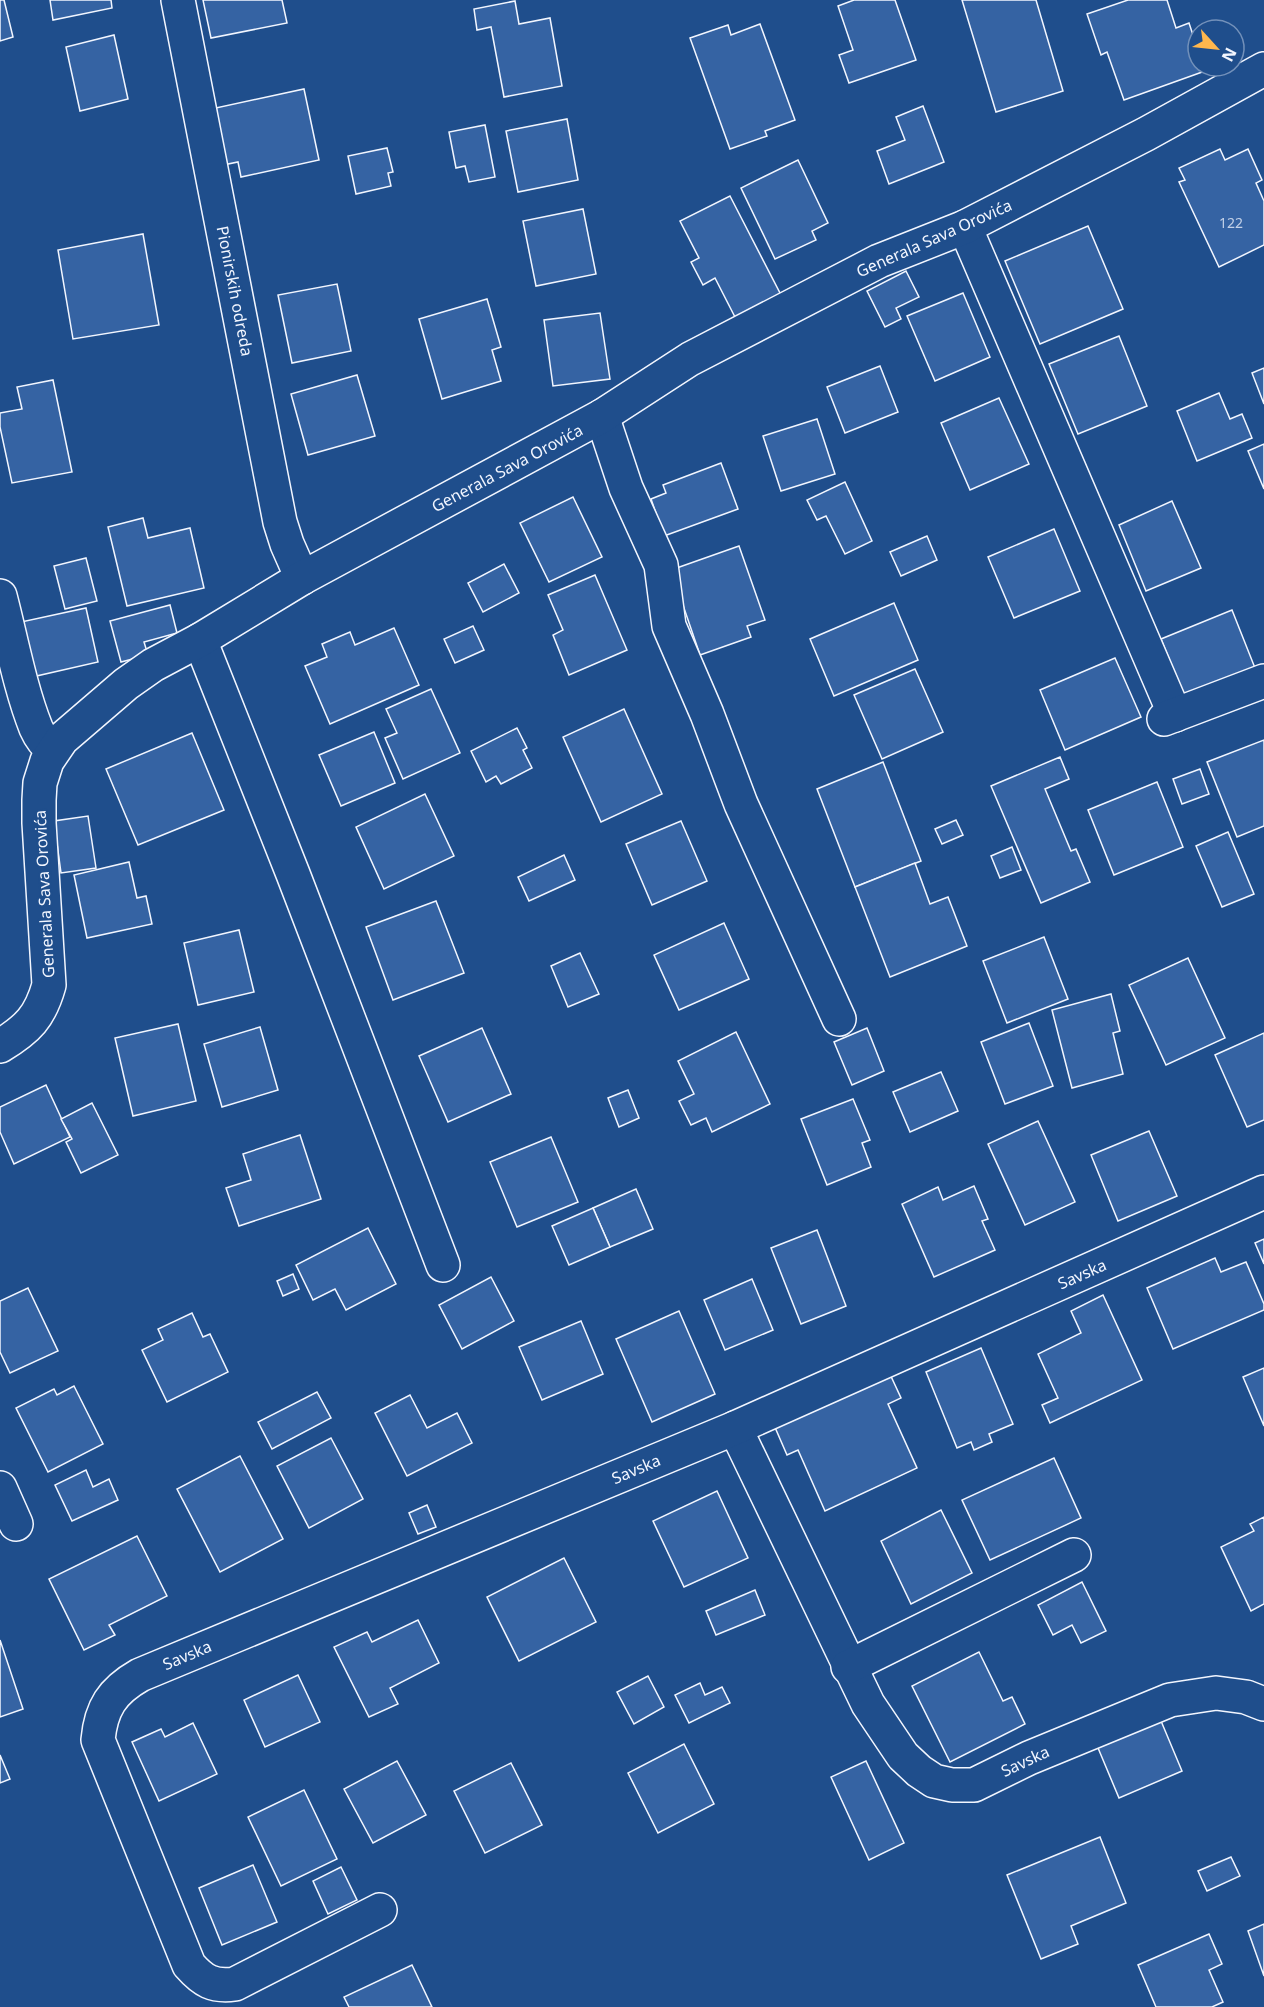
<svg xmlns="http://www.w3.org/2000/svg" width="1264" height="2007" font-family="'Noto Sans',sans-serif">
<rect width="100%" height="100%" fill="#1f4e8c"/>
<g fill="#3563a3" stroke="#f2f6ff" stroke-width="1.5">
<path d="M0 0H4L13 37 0 41Z"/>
<path d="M50 0H111L112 8 53 20Z"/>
<path d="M203 0H282L287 23 211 38Z"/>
<path d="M854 0H895L916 60 849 83 839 55 853 50 838 6Z"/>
<path d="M962 0H1036L1063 91 996 112Z"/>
<path d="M1128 0H1167L1176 28 1189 23 1198 50V66H1203L1205 71 1124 100 1107 52 1101 55 1087 14Z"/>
<path d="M515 1 519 24 550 18 562 86 504 97 491 27 477 30 474 9Z"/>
<path d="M760 24 795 120 765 131 767 136 730 149 690 38 728 25 731 35Z"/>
<path d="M114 35 128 99 80 111 66 47Z"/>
<path d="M304 89 319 160 241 177 238 162 223 165 211 109Z"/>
<path d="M923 106 944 162 889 184 877 151 905 140 896 117Z"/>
<path d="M567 119 578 180 518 192 506 131Z"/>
<path d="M485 125 495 177 469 182 465 166 456 168 449 132Z"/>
<path d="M387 148 393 172 388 173 391 186 356 194 348 156Z"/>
<path d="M1220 149 1225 160 1248 149 1262 180 1256 183 1264 201V245L1219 267 1179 182 1185 180 1179 168Z"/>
<path d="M798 160 828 223 812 231 816 240 775 259 741 188Z"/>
<path d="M730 196 781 295 736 319 715 278 703 285 691 262 699 258 680 221Z"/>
<path d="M583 209 596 274 536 286 523 221Z"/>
<path d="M1088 226 1123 309 1040 344 1005 261Z"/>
<path d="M143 234 159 325 73 339 58 250Z"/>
<path d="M906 271 919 297 896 308 901 319 885 327 867 291Z"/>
<path d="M337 284 351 351 292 363 278 295Z"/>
<path d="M963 293 990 357 935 381 907 316Z"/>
<path d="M487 299 501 347 492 350 501 381 442 399 419 319Z"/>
<path d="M600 313 610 379 553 386 544 320Z"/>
<path d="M1119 336 1147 406 1078 434 1049 364Z"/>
<path d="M880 366 898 412 845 433 827 387Z"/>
<path d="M1264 368V404L1252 373Z"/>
<path d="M357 375 375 436 308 455 291 394Z"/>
<path d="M53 380 72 472 12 483 0 427V413L22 409 17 387Z"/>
<path d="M1219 393 1230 419 1242 414 1252 438 1197 461 1177 411Z"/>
<path d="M999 398 1029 464 970 490 941 423Z"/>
<path d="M817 419 835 474 781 491 763 436Z"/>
<path d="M1264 444V489L1248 451Z"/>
<path d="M721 463 738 509 664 536 651 499 666 493 663 485Z"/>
<path d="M845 482 872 541 845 554 826 516 817 520 807 500Z"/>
<path d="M573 497 602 557 549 582 520 523Z"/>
<path d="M1172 501 1201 568 1146 591 1119 525Z"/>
<path d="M143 518 148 538 190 528 204 588 127 606 108 527Z"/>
<path d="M1054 529 1080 591 1014 618 988 557Z"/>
<path d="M927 536 937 560 901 576 890 552Z"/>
<path d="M739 546 765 620 747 626 751 637 700 655 671 570Z"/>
<path d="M86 558 97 601 65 609 54 566Z"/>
<path d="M504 564 519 593 483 612 468 583Z"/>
<path d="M595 575 627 650 569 675 553 635 563 630 548 595Z"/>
<path d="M894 603 918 660 834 696 810 639Z"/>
<path d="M170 605 177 633 144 642 148 655 121 662 110 621Z"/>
<path d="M86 608 98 662 32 677 21 622Z"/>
<path d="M1232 610 1255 668 1184 696 1161 639Z"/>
<path d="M473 626 484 650 455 663 444 639Z"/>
<path d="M394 628 419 685 330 724 305 666 327 657 322 644 350 632 355 645Z"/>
<path d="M1115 658 1141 717 1065 750 1040 690Z"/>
<path d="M915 669 943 732 882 759 854 695Z"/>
<path d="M431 689 460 753 403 779 385 738 397 733 386 709Z"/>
<path d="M624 709 662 794 601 822 563 737Z"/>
<path d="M517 728 527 748 523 750 532 768 501 784 496 776 486 782 471 751Z"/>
<path d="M374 732 395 783 341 806 319 755Z"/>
<path d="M192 733 224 810 138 845 106 769Z"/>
<path d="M1264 740V826L1237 837 1207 762Z"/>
<path d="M1060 757 1069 779 1045 789 1071 851 1076 849 1090 882 1041 903 991 786Z"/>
<path d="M883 762 921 861 855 887 817 789Z"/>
<path d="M1200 769 1209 794 1182 804 1173 779Z"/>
<path d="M1157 782 1183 847 1114 875 1088 810Z"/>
<path d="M425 794 454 856 384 889 356 827Z"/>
<path d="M88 816 96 868 61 873 54 821Z"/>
<path d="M956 820 963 835 942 844 935 829Z"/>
<path d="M681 821 707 881 652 905 626 844Z"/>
<path d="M1228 832 1254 894 1222 907 1196 846Z"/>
<path d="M1012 847 1021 870 1000 878 991 856Z"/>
<path d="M564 855 575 880 529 901 518 877Z"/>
<path d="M129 862 137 898 146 896 152 924 87 938 74 875Z"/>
<path d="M915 863 930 904 948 897 967 946 890 977 855 887Z"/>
<path d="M436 901 464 973 393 1000 366 927Z"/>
<path d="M724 923 749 979 679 1010 654 955Z"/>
<path d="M239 930 254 992 198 1005 184 943Z"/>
<path d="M1044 937 1068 999 1007 1023 983 961Z"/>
<path d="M580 953 599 994 568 1007 551 966Z"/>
<path d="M1188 958 1225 1038 1166 1065 1129 985Z"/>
<path d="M1111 994 1120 1031 1113 1033 1123 1074 1072 1088 1052 1010Z"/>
<path d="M1029 1023 1053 1086 1005 1104 981 1042Z"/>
<path d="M178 1024 196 1101 133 1116 115 1038Z"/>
<path d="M260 1027 278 1090 222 1107 204 1044Z"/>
<path d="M482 1028 511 1094 448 1122 419 1056Z"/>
<path d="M867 1028 884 1071 852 1085 834 1042Z"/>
<path d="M736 1032 770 1104 712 1132 706 1118 691 1125 679 1101 694 1094 678 1061Z"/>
<path d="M1264 1033V1120L1247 1127 1215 1055Z"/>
<path d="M941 1072 958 1111 910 1132 893 1092Z"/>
<path d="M46 1085 70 1137 14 1164 0 1132V1107Z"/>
<path d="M628 1090 639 1118 619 1127 608 1098Z"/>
<path d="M853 1099 870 1140 862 1143 871 1167 827 1185 801 1119Z"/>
<path d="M92 1103 118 1155 81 1173 66 1142 72 1139 61 1119Z"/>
<path d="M1038 1121 1075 1202 1025 1225 988 1144Z"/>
<path d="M1149 1131 1177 1196 1118 1221 1091 1155Z"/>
<path d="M300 1135 321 1199 239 1226 226 1188 251 1180 243 1154Z"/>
<path d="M551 1137 578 1202 517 1227 490 1162Z"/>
<path d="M974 1186 988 1219 982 1221 995 1250 934 1277 902 1204 938 1187 943 1200Z"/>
<path d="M636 1189 653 1229 610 1247 593 1208Z"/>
<path d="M593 1208 610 1247 569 1265 552 1226Z"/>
<path d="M368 1228 396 1284 346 1310 335 1289 313 1300 296 1265Z"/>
<path d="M817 1230 846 1306 801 1324 771 1248Z"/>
<path d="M1264 1239V1264L1255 1243Z"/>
<path d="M1215 1258 1221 1272 1246 1262 1264 1304V1310L1173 1349 1147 1288Z"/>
<path d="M293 1274 299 1289 283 1296 277 1281Z"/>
<path d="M491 1277 514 1321 462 1349 439 1305Z"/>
<path d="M752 1279 773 1330 725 1350 704 1300Z"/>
<path d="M28 1288 58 1351 10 1373 0 1352V1301Z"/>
<path d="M1103 1295 1142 1380 1050 1423 1042 1405 1058 1398 1038 1354 1081 1333 1071 1311Z"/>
<path d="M679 1311 715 1394 652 1422 616 1339Z"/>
<path d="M192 1313 203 1337 210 1334 228 1372 167 1402 142 1350 163 1340 158 1329Z"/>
<path d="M581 1321 603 1374 542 1400 519 1347Z"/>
<path d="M981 1348 1013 1424 989 1434 992 1442 974 1450 971 1442 957 1448 926 1372Z"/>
<path d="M1264 1368V1426L1243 1377Z"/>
<path d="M889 1372 901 1398 888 1404 917 1468 825 1511 798 1450 787 1455 774 1425Z"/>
<path d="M74 1386 103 1444 48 1472 16 1408 54 1389 57 1395Z"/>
<path d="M317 1392 331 1418 272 1449 258 1422Z"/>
<path d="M410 1395 427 1428 457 1413 472 1443 407 1476 375 1413Z"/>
<path d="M331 1438 363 1499 309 1528 277 1466Z"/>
<path d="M240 1456 283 1539 220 1572 177 1489Z"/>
<path d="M1054 1458 1081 1518 990 1560 962 1500Z"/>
<path d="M86 1470 93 1487 109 1479 118 1500 72 1521 55 1485Z"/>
<path d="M717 1491 748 1558 684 1587 653 1521Z"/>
<path d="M427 1505 436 1527 418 1534 409 1513Z"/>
<path d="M941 1510 972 1573 911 1604 881 1541Z"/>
<path d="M1264 1517V1604L1251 1611 1221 1547 1254 1531 1250 1524Z"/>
<path d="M137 1536 167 1596 109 1625 115 1635 84 1650 49 1579Z"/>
<path d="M564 1558 596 1622 519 1661 487 1597Z"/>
<path d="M1082 1582 1106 1631 1081 1643 1072 1625 1053 1635 1038 1605Z"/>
<path d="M755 1590 765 1615 716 1635 706 1611Z"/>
<path d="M418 1620 439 1663 390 1688 398 1704 369 1717 334 1647 367 1632 372 1642Z"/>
<path d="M0 1640 23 1709 0 1717Z"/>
<path d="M979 1652 1003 1701 1012 1697 1025 1724 950 1762 912 1686Z"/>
<path d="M298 1675 320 1722 265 1747 244 1700Z"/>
<path d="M648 1676 664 1707 634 1724 617 1692Z"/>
<path d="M700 1683 705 1695 722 1687 730 1703 689 1723 675 1695Z"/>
<path d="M1156 1709 1182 1771 1119 1798 1093 1736Z"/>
<path d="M193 1723 217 1774 159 1801 132 1742 161 1729 165 1737Z"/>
<path d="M684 1744 714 1804 658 1833 628 1773Z"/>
<path d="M0 1755 10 1779 0 1783Z"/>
<path d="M397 1761 426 1815 373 1843 344 1789Z"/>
<path d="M866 1761 904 1843 869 1860 831 1777Z"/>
<path d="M511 1763 542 1825 485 1853 454 1791Z"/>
<path d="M304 1790 337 1859 281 1886 248 1817Z"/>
<path d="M1100 1837 1126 1903 1071 1926 1078 1944 1041 1959 1007 1875Z"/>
<path d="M1231 1857 1240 1876 1207 1891 1198 1871Z"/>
<path d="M253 1865 277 1922 222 1945 199 1888Z"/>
<path d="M341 1867 357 1900 328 1914 313 1881Z"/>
<path d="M1264 1924V1976L1248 1931Z"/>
<path d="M1209 1934 1222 1964 1209 1970 1223 2002 1212 2007H1156L1138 1965Z"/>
<path d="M412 1965 432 2007H349L344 1997Z"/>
</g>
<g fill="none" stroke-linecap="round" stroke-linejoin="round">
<defs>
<g id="minor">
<path d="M178 0 280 522 287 544 302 578"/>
<path d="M965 227 1175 715"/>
<path d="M602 416 626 488 661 565 669 626 707 714 741 804 839 1019"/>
<path d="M0 596C11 638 20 688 36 728 40 737 45 744 53 750"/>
<path d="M200 640 293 874 443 1265"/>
<path d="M1164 719 1264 681"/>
<path d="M0 1046C28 1029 40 1017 49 985L39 823V800L40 783 47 761 62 739 126 684 153 665 200 640 302 578 602 416 690 359 879 261 965 227 1146 134 1264 69"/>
<path d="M735 1428 868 1704 903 1756 919 1771 934 1781 952 1785H974L1029 1758 1170 1700 1216 1693 1246 1697 1264 1704"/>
<path d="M0 1488 16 1524"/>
<path d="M848 1667 1074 1555"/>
<path d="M380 1910 235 1984C213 1987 203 1981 189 1965L98 1740C101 1708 112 1691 140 1675L735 1428 1264 1192"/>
</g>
</defs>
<use href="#minor" stroke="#f2f6ff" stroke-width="36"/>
<use href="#minor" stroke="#1f4e8c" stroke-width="33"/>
</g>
<g text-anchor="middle" stroke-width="4.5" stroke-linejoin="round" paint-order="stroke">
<g font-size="14" fill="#c3d1e8">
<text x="1231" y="228">122</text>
</g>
<g font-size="16" fill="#f2f6ff" stroke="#1f4e8c">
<text transform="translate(934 238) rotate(-24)" y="6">Generala Sava Orovića</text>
<text transform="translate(235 291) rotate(79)" y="6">Pionirskih odreda</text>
<text transform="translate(507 468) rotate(-28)" y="6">Generala Sava Orovića</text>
<text transform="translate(44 894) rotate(-93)" y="6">Generala Sava Orovića</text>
<text transform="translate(1082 1274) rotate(-24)" y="6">Savska</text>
<text transform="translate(636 1469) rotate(-23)" y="6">Savska</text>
<text transform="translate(187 1655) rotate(-23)" y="6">Savska</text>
<text transform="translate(1025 1761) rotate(-25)" y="6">Savska</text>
</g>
</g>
<g transform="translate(1216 48) rotate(117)"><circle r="28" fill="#1f4e8c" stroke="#7391ba" stroke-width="1.5"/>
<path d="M0-4.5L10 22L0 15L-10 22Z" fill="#ffb74d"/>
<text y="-9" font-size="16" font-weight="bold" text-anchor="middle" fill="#f2f6ff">N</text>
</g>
</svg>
